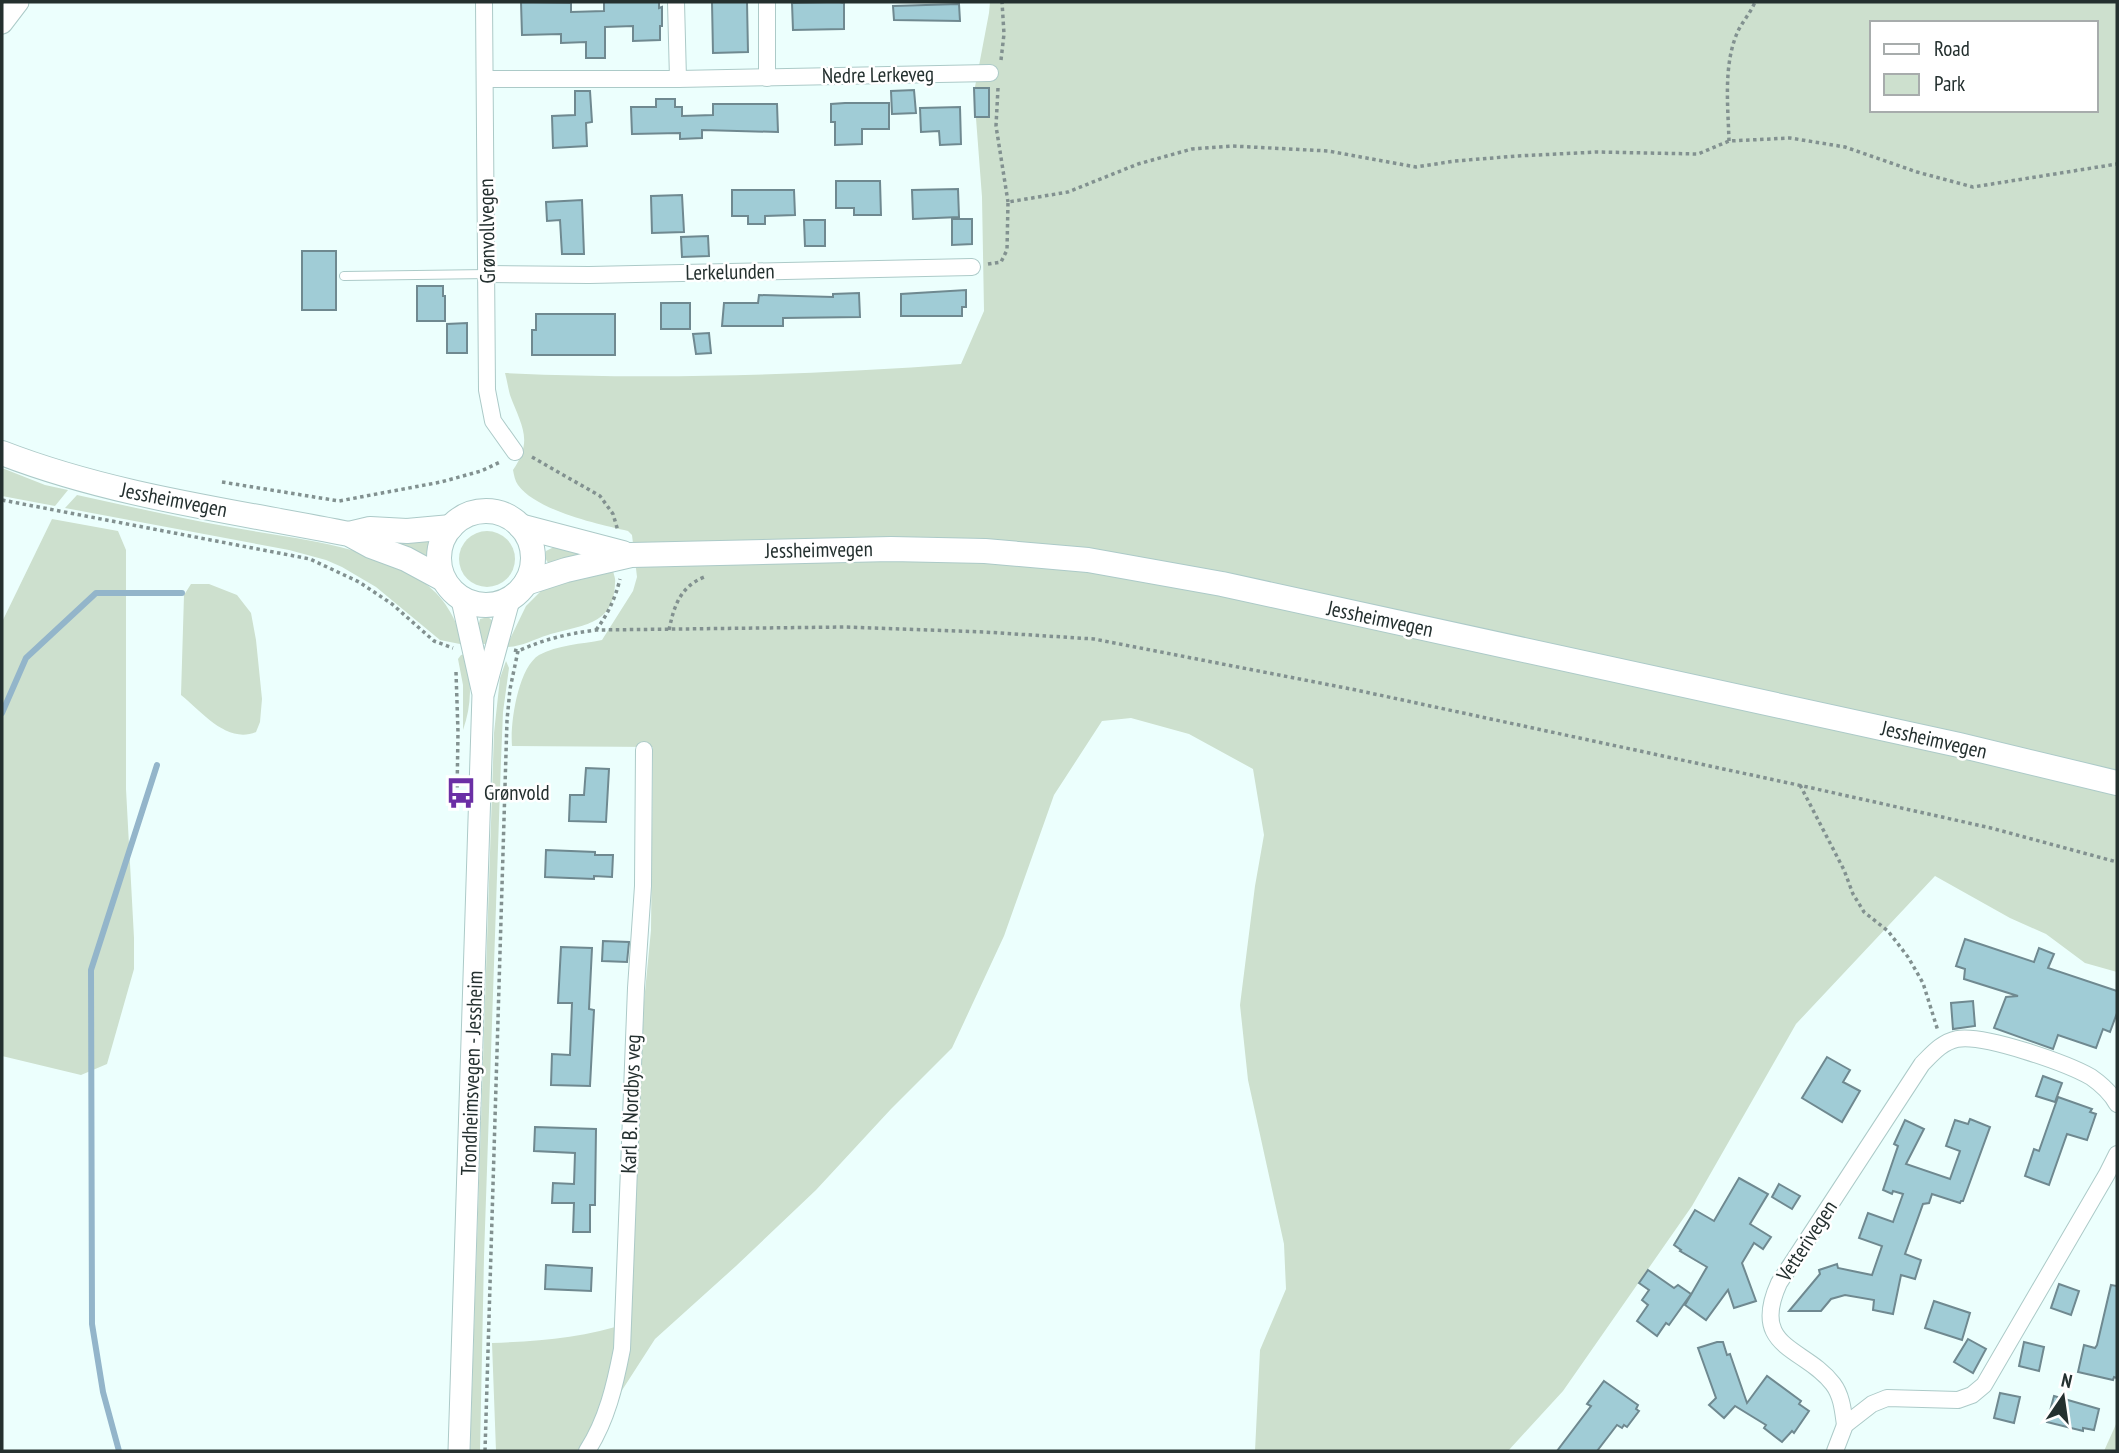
<svg xmlns="http://www.w3.org/2000/svg" width="2119" height="1453" font-family="'PT Sans Narrow',sans-serif">
<rect width="100%" height="100%" fill="#ecfffd"/>
<g fill="#cde0ce" fill-rule="evenodd">
<path d="M990 2H2117V972L2085 963 2046 934 2010 918 1935 876 1796 1024 1692 1206 1563 1391 1508 1451H1255L1260 1350 1286 1289 1284 1244 1248 1080 1240 1005 1255 886 1264 835 1253 769 1189 734 1131 718 1102 721 1054 795 1004 936 952 1048 891 1109 816 1190 736 1266 655 1339 599 1426 577 1451H496L492 1343C542 1341 583 1338 631 1322L644 1002 651 930 653 747 512 746C510 723 518 668 539 655 557 645 582 644 602 640L633 591 637 577 632 535 628 531C598 524 537 511 518 485 515 481 514 475 513 470 534 440 521 425 510 395 508 388 507 380 505 373 658 380 809 375 961 364L984 311 982 197 974 92 989 13ZM1872 23H2096V110H1872Z"/>
<path d="M2 468 45 485 68 490 55 506 2 496Z"/>
<path d="M77 495C128 506 179 518 230 527 294 539 364 543 420 580 445 596 455 618 465 645L440 640 376 587 342 567 326 560 289 550 65 508Z"/>
<path d="M52 519 118 531 126 550V789L134 938V969L107 1064 81 1075 2 1056V622Z"/>
<circle cx="487" cy="559" r="28"/>
<path d="M385 537 423 540 428 542 430 547 429 553 423 557Z"/>
<path d="M554 547 592 555 551 565C545 561 545 557 546 551Z"/>
<path d="M613 568C613 575 616 577 615 583 614 627 579 625 548 635 534 639 522 647 506 647L526 606 543 589Z"/>
<path d="M191 584H209L237 595 251 613 256 640 262 699 260 722 256 732C227 744 202 712 181 695L184 595Z"/>
<path d="M488 617 494 622 489 644H480L479 623 480 619Z"/>
<path d="M465 654C472 680 472 705 463 730V685L458 659 461 655Z"/>
<path d="M506 661 509 668 503 712 501 760 484 1257 480 1451H470L494 733 500 678Z"/>
<path d="M2117 1422V1451H2104Z"/>
</g>
<g fill="none" stroke-linecap="round" stroke-linejoin="round">
<g stroke="#93b5ca" stroke-width="6">
<path d="M2 713 26 658 96 593H182"/>
<path d="M119 1451 103 1392 92 1324 91 970 157 765"/>
</g>
</g>
<g fill="#a0ccd6" stroke="#6f8990" stroke-width="2">
<path d="M521 2 571 3V12L604 11V2H659V8L662 7V26H660V40L633 41V26L605 27V58H586V42L561 43V34L522 35Z"/>
<path d="M712 2H747L748 52 713 53Z"/>
<path d="M838 2 844 3V29L793 30 792 3Z"/>
<path d="M959 4 960 21 894 20 893 6Z"/>
<path d="M974 88H989V117H975Z"/>
<path d="M914 90 916 113 892 114 891 91Z"/>
<path d="M575 91H590L592 122 586 123 587 146 553 148 552 116 575 115Z"/>
<path d="M656 99H675V107H682V116L713 115V104H777L778 132 702 130V138L680 139V133L632 134 631 107H656Z"/>
<path d="M845 103H889V129H862V144L835 145V122H831V104Z"/>
<path d="M960 107 961 144 940 145 939 131 921 132 920 108Z"/>
<path d="M836 181H880L881 215H854V208H836Z"/>
<path d="M958 189 959 217 913 219 912 190Z"/>
<path d="M732 190H794L795 215 765 216V224H748V216H732Z"/>
<path d="M682 195 684 232 652 233 651 196Z"/>
<path d="M582 200 584 254H562L560 220 547 221 546 202Z"/>
<path d="M952 219H972V244L952 245Z"/>
<path d="M804 220H825V246H805Z"/>
<path d="M708 236 709 256 682 257 681 237Z"/>
<rect x="302" y="251" width="34" height="59"/>
<path d="M417 286H443V296H445V321H417Z"/>
<path d="M966 290V307H962V316H901V294Z"/>
<path d="M859 293 860 317 783 318V326H722L724 303H758L759 295 833 297V294Z"/>
<rect x="661" y="303" width="29" height="26"/>
<path d="M536 314H615V355H532V330H536Z"/>
<path d="M467 323V353H447V324Z"/>
<path d="M709 333 711 353 696 354 693 334Z"/>
<path d="M586 768 609 769 606 822 569 821 570 795H584Z"/>
<path d="M546 850 595 852V855H613L612 877 594 876V879L545 877Z"/>
<path d="M1965 939 2034 962 2039 948 2054 954 2048 968 2117 991V1013L2110 1032 2103 1029 2096 1048 2058 1035 2053 1049 1994 1028 2006 997 2018 996 1964 979 1965 969 1956 966Z"/>
<path d="M603 941 629 942 627 962 602 961Z"/>
<path d="M561 947 592 948 589 1009 594 1010 590 1086 551 1085 552 1054 570 1055 572 1003H558Z"/>
<path d="M1973 1001 1975 1026 1953 1029 1951 1003Z"/>
<path d="M1827 1057 1850 1070 1843 1082 1860 1091 1842 1122 1802 1098Z"/>
<path d="M2043 1076 2062 1083 2055 1102 2036 1096Z"/>
<path d="M2058 1097 2092 1109 2090 1112 2096 1114 2087 1140 2067 1134 2049 1185 2025 1176 2034 1149 2039 1151Z"/>
<path d="M1970 1119 1990 1127 1963 1201H1961L1960 1203 1932 1194 1929 1203 1923 1204 1905 1254 1921 1260 1915 1279 1901 1275 1893 1314 1873 1310 1874 1300 1845 1295 1831 1299 1821 1311H1789L1820 1274 1819 1270 1837 1264 1838 1268 1872 1275 1882 1246 1859 1238 1868 1213 1893 1222 1903 1194 1893 1191 1892 1194 1883 1190 1898 1146 1894 1144 1905 1120 1924 1129 1906 1164 1950 1179 1960 1151 1946 1146 1955 1120 1968 1124Z"/>
<path d="M535 1127 596 1129 595 1201V1205H590V1232H573L574 1203H552L553 1183 574 1184 575 1153 534 1151Z"/>
<path d="M1739 1178 1768 1194 1750 1224 1771 1237 1763 1249 1754 1243 1742 1263 1756 1301 1734 1308 1728 1290 1706 1320 1685 1305 1707 1267 1680 1251 1681 1250 1674 1245 1695 1210 1714 1221Z"/>
<path d="M1779 1184 1800 1196 1792 1209 1772 1197Z"/>
<path d="M546 1265 592 1268 591 1291 545 1289Z"/>
<path d="M1648 1270 1674 1288 1678 1285 1691 1294 1669 1325 1666 1323 1657 1336 1637 1321 1648 1305 1642 1300 1649 1290 1639 1283Z"/>
<path d="M2059 1284 2079 1291 2071 1315 2051 1308Z"/>
<path d="M2111 1285 2117 1286V1378L2114 1377 2113 1380 2078 1372 2084 1345 2095 1348 2097 1345Z"/>
<path d="M1934 1301 1970 1313 1962 1340 1925 1328Z"/>
<path d="M1968 1339 1986 1349 1973 1373 1954 1362Z"/>
<path d="M1717 1342H1723L1727 1355 1730 1354 1747 1403 1767 1376 1801 1401 1799 1404 1809 1411 1794 1433 1792 1431 1782 1442 1764 1428 1766 1425 1735 1406 1724 1418 1709 1405 1716 1398 1698 1348Z"/>
<path d="M2024 1342 2044 1347 2039 1371 2019 1366Z"/>
<path d="M1604 1381 1638 1405 1636 1409 1639 1411 1627 1427 1624 1425 1622 1428 1617 1425 1597 1451H1557L1591 1406 1587 1404Z"/>
<path d="M2000 1393 2020 1397 2014 1423 1994 1418Z"/>
<path d="M2054 1396 2099 1409 2094 1430 2083 1428V1431L2047 1422Z"/>
</g>
<g fill="none" stroke-linecap="round" stroke-linejoin="round">
<defs>
<path id="service" d="M344 276 488 274"/>
<g id="minor">
<path d="M484 2 487 390 493 421 515 452"/>
<path d="M676 2 678 79"/>
<path d="M767 78V2"/>
<path d="M485 79H678L990 73"/>
<path d="M488 274 589 275 972 267"/>
<path d="M1845 1425C1843 1411 1842 1396 1833 1384 1805 1347 1749 1349 1779 1283L1922 1064C1932 1054 1942 1042 1957 1039 1984 1034 2066 1063 2091 1077 2101 1084 2111 1093 2117 1104"/>
<path d="M587 1451C607 1420 615 1385 622 1349L636 988 643 886 644 750"/>
<path d="M1835 1451 1845 1425 1872 1404 1887 1398 1958 1400 1972 1395 1984 1385 2107 1174 2117 1154"/>
</g>
<g id="secondary">
<path d="M2 23 18 2"/>
<path d="M484 692 509 600"/>
<path d="M459 1451 483 694 462 600"/>
</g>
<g id="primary">
<path d="M2 453C113 496 233 511 349 534L371 546 406 559 443 579"/>
<circle cx="486" cy="558" r="47"/>
<path d="M520 526 623 553"/>
<path d="M349 534 370 529 407 531 451 527"/>
<path d="M526 583 566 570 631 555 891 549 985 551 1088 560 1222 584 1959 745 2117 783"/>
</g>
</defs>
<use href="#service" stroke="#accac8" stroke-width="10"/>
<use href="#minor" stroke="#accac8" stroke-width="18"/>
<use href="#secondary" stroke="#accac8" stroke-width="23"/>
<use href="#primary" stroke="#accac8" stroke-width="26"/>
<g stroke="#829190" stroke-width="3.5" stroke-dasharray="3.5 3.5" stroke-linecap="butt">
<path d="M1001 60 1004 34 1002 2"/>
<path d="M998 88 996 126 1008 202"/>
<path d="M1729 141C1728 106 1723 64 1738 31 1743 21 1751 12 1755 2"/>
<path d="M988 264 1001 262 1007 250 1008 202 1068 192 1138 164 1192 149 1232 146 1328 151 1416 167 1455 161 1517 156 1597 152 1698 154 1729 141 1790 138 1845 147 1917 172 1973 187 2117 164"/>
<path d="M532 457 600 496 613 514 618 531"/>
<path d="M222 482 339 501 441 482 481 471 500 462"/>
<path d="M2 500 310 559 359 582 392 604 434 641 453 648"/>
<path d="M596 630C608 614 615 599 620 579"/>
<path d="M669 630C674 606 680 587 704 577"/>
<path d="M514 650 518 651C545 639 566 634 596 630L845 627 984 632 1094 639 1356 690 1812 788 1991 828 2117 862"/>
<path d="M456 672 458 732 457 795"/>
<path d="M1800 785 1844 870 1853 894 1864 912 1888 931 1908 957 1923 983 1938 1031"/>
<path d="M485 1451 507 720 510 689 518 651"/>
</g>
<use href="#service" stroke="#fff" stroke-width="8"/>
<use href="#minor" stroke="#fff" stroke-width="16"/>
<use href="#secondary" stroke="#fff" stroke-width="21"/>
<use href="#primary" stroke="#fff" stroke-width="24"/>
</g>
<defs>
<symbol id="bus-bare" viewBox="-9 -9 18 18"><path d="M-5-6H5V4H4V6H2V4H-2V6H-4V4H-5ZM-3.5-4V0h7V-4ZM-3.5 1.2v1.5H-2V1.2ZM2 1.2v1.5H3.5V1.2Z" fill="#6b2fa5" stroke="#fff" stroke-width="2.5" paint-order="stroke"/></symbol>
</defs>
<g fill-rule="evenodd">
<use href="#bus-bare" x="439" y="771" width="44" height="44"/>
</g>
<g text-anchor="middle" stroke-width="5" stroke-linejoin="round" paint-order="stroke">
<g font-size="21" fill="#24302f" stroke="#fff">
<text transform="translate(878 75) rotate(-1)" y="7">Nedre Lerkeveg</text>
<text transform="translate(487 231) rotate(-91)" y="7">Grønvollvegen</text>
<text transform="translate(730 272) rotate(-1)" y="7">Lerkelunden</text>
<text transform="translate(174 500) rotate(11)" y="7">Jessheimvegen</text>
<text transform="translate(819 550) rotate(-1)" y="7">Jessheimvegen</text>
<text transform="translate(1380 619) rotate(12)" y="7">Jessheimvegen</text>
<text transform="translate(1934 740) rotate(13)" y="7">Jessheimvegen</text>
<text transform="translate(472 1073) rotate(-88)" y="7">Trondheimsvegen - Jessheim</text>
<text transform="translate(631 1104) rotate(-88)" y="7">Karl B. Nordbys veg</text>
<text transform="translate(1807 1241) rotate(-57)" y="7">Vetterivegen</text>
</g>
<g font-size="21" fill="#24302f" stroke="#fff" text-anchor="start">
<text x="484" y="800">Grønvold</text>
</g>
</g>
<rect width="2119" height="1453" fill="none" stroke="#24302f" stroke-width="7"/>
<rect x="1870" y="21" width="228" height="91" fill="#ffffff" stroke="#a7acac" stroke-width="2"/>
<rect x="1884" y="44" width="35" height="10" fill="#ffffff" stroke="#a7acac" stroke-width="2"/>
<text x="1934" y="56" font-size="21" fill="#24302f">Road</text>
<rect x="1884" y="74" width="35" height="21" fill="#cde0ce" stroke="#a7acac" stroke-width="2"/>
<text x="1934" y="91" font-size="21" fill="#24302f">Park</text>
<g transform="translate(2063 1397) rotate(13)" stroke="#ffffff" stroke-width="5" paint-order="stroke">
<path d="M0-5L12 26L0 18L-12 26Z" fill="#24302f"/>
<text y="-10" font-size="19" font-weight="bold" text-anchor="middle" fill="#24302f">N</text>
</g>
</svg>
